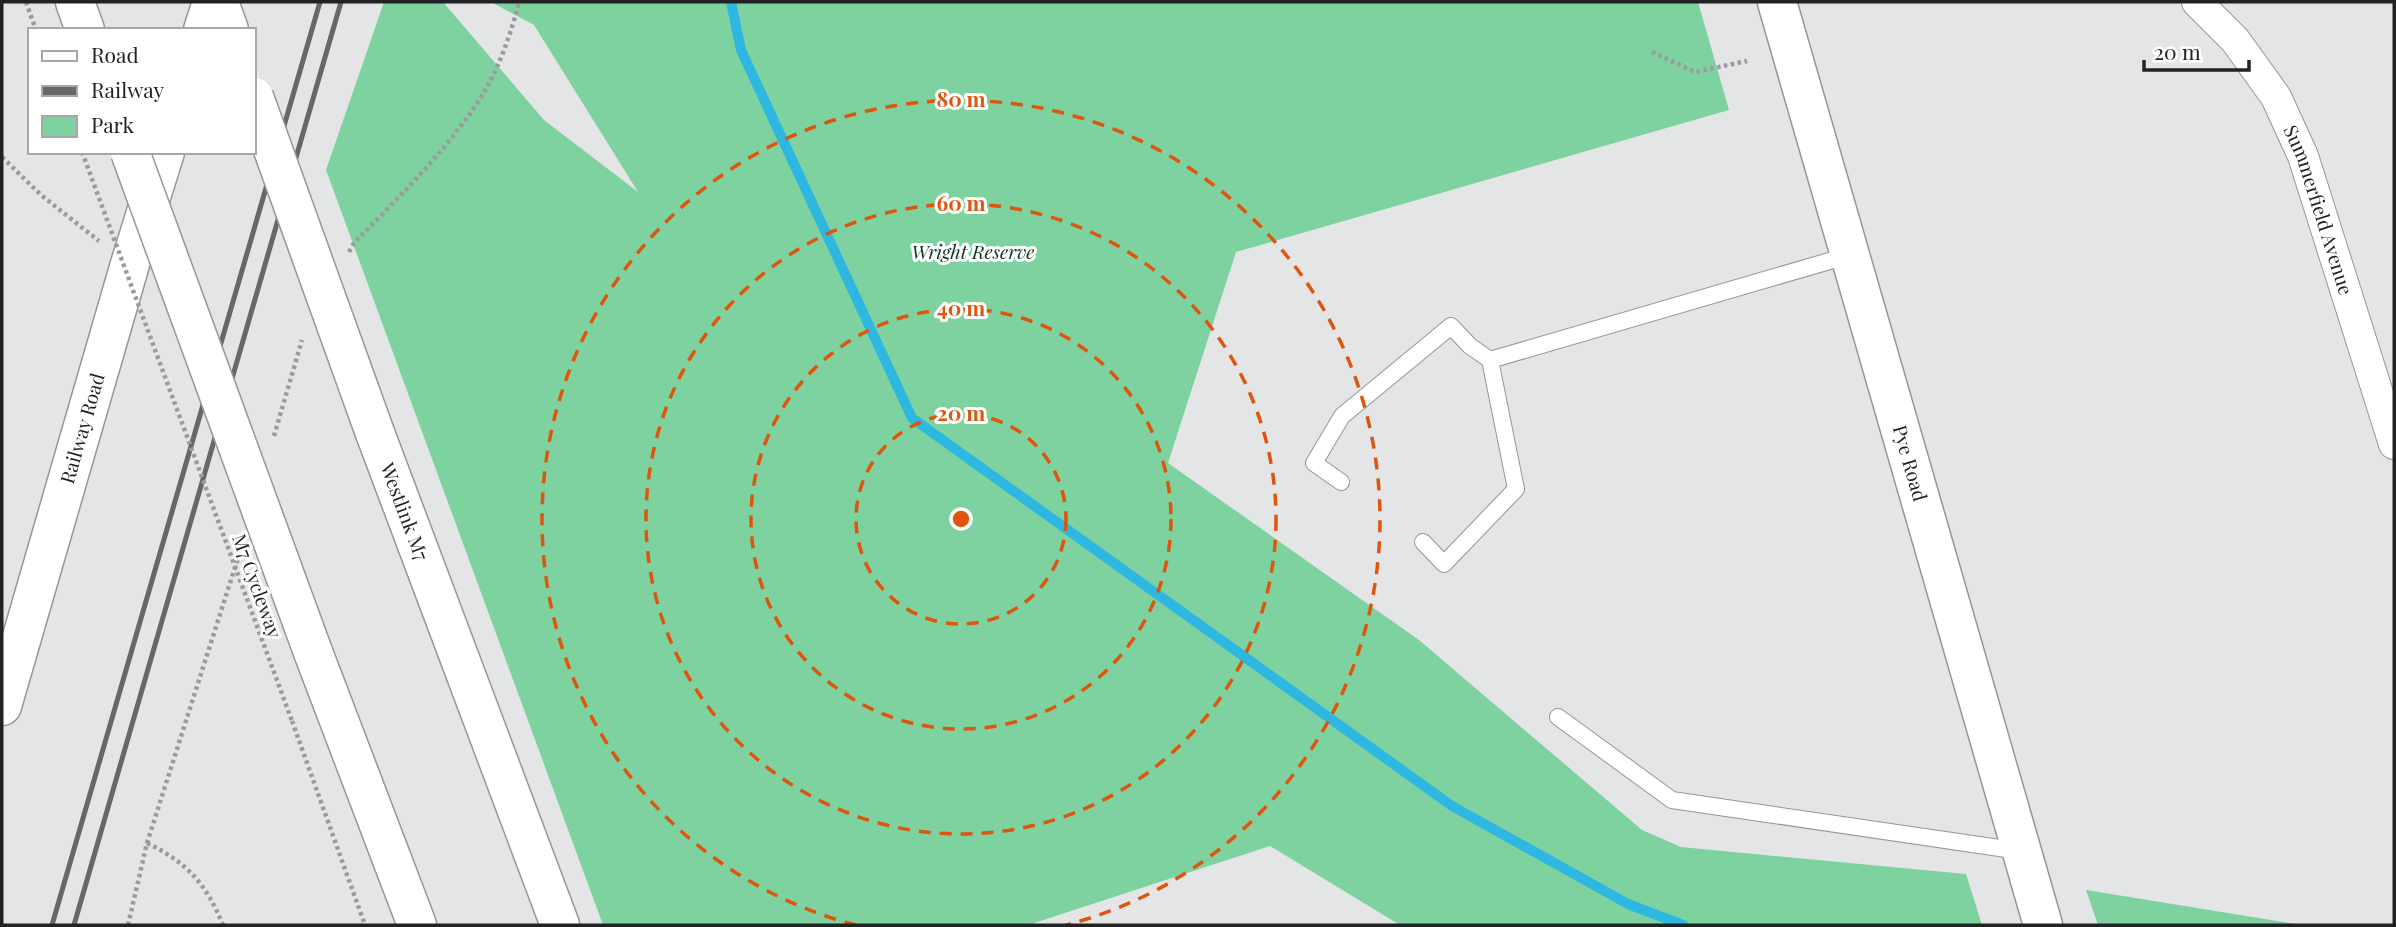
<svg xmlns="http://www.w3.org/2000/svg" width="2396" height="927" font-family="'Playfair Display',serif">
<rect width="100%" height="100%" fill="#e4e5e7"/>
<g fill="#7ed29f">
<path d="M384 2H443L544 120 638 192 534 25 491 2H1698L1729 110 1236 252 1168 463 1419 640 1642 830 1681 847 1966 874 1982 925H1400L1270 846 1028 925H603L326 170Z"/>
<path d="M2086 890 2302 925H2303H2098Z"/>
</g>
<g fill="none" stroke-linecap="round" stroke-linejoin="round">
<path stroke="#2db7e1" stroke-width="10" d="M731 2 741 50 912 418 1452 806 1628 904 1683 925"/>
<defs>
<g id="lane">
<path d="M1341 482 1314 463 1342 416 1451 326 1470 346 1490 360 1850 255"/>
<path d="M1423 542 1444 564 1516 489 1490 360"/>
<path d="M1558 717 1672 800 2020 851"/>
</g>
<g id="street">
<path id="s1" d="M2197 2 2235 40 2276 97 2303 156 2394 444"/>
</g>
<g id="secondary">
<path id="s2" d="M1777 2 2043 925"/>
<path d="M203 30 212 2"/>
<path id="s3" d="M2 706 130 264 165 152"/>
</g>
<g id="highway">
<path d="M75 2 85 30"/>
<path d="M219 2 229 30"/>
<path id="s4" d="M375 433 560 925"/>
<path d="M313 652 417 925"/>
</g>
</defs>
<use href="#lane" stroke="#959698" stroke-width="18"/>
<use href="#street" stroke="#959698" stroke-width="32"/>
<use href="#secondary" stroke="#959698" stroke-width="41"/>
<use href="#highway" stroke="#959698" stroke-width="41"/>
<g stroke="#9a9b9d" stroke-width="4.5" stroke-dasharray="3.5 3.5" stroke-linecap="butt">
<path d="M26 2 36 30"/>
<path d="M1652 52 1695 72 1747 61"/>
<path d="M2 157 41 195 99 241"/>
<path d="M349 252 354 243C399 197 454 144 487 87 501 62 512 30 519 2"/>
<path d="M274 436 302 340"/>
<path d="M292 721 365 925"/>
<path d="M147 843C188 863 206 884 223 925"/>
<path d="M128 925 147 843 238 558"/>
</g>
<use href="#lane" stroke="#fff" stroke-width="16"/>
<use href="#street" stroke="#fff" stroke-width="30"/>
<use href="#secondary" stroke="#fff" stroke-width="38"/>
<use href="#highway" stroke="#fff" stroke-width="38"/>
<g stroke="#666769" stroke-width="5">
<path d="M52 925 320 2"/>
<path d="M74 925 341 2"/>
</g>
<defs>
<g id="highway-bridge">
<path d="M254 97 375 433"/>
<path d="M130 152 313 652"/>
</g>
</defs>
<use href="#highway-bridge" stroke="#959698" stroke-width="41" stroke-linecap="butt"/>
<path stroke="#9a9b9d" stroke-width="4.5" stroke-dasharray="3.5 3.5" stroke-linecap="butt" d="M82 152 292 721"/>
<use href="#highway-bridge" stroke="#fff" stroke-width="38"/>
</g>
<g fill="none" stroke="#de560d" stroke-width="3.5" stroke-dasharray="12 9">
<circle cx="961" cy="519" r="105"/>
<circle cx="961" cy="519" r="210"/>
<circle cx="961" cy="519" r="315"/>
<path d="M856 925A419 419 0 1 1 1066 925"/>
</g>
<g text-anchor="middle" stroke-width="6" stroke-linejoin="round" paint-order="stroke">
<g font-size="19" fill="#212223" stroke="#fff">
<text dy="7" stroke="none"><textPath href="#s1" startOffset="245">Summerfield Avenue</textPath></text>
<text dy="7" stroke="none"><textPath href="#s3" startOffset="289">Railway Road</textPath></text>
<text dy="7" stroke="none"><textPath href="#s2" startOffset="480">Pye Road</textPath></text>
<text dy="7" stroke="none"><textPath href="#s4" startOffset="84">Westlink M7</textPath></text>
<text transform="translate(257 586) rotate(70)" y="7">M7 Cycleway</text>
</g>
<g font-size="19" font-style="italic" fill="#0c3821" stroke="#fff">
<text x="973" y="259">Wright Reserve</text>
</g>
</g>
<circle cx="961" cy="519" r="10" fill="#de560d" stroke="#fff" stroke-width="3.5"/>
<g font-size="21" text-anchor="middle" font-weight="bold" fill="#de560d" stroke="#fff" stroke-width="6" stroke-linejoin="round" paint-order="stroke">
<text x="961" y="107">80 m</text>
<text x="961" y="211">60 m</text>
<text x="961" y="316">40 m</text>
<text x="961" y="421">20 m</text>
</g>
<rect width="2396" height="927" fill="none" stroke="#212223" stroke-width="7"/>
<rect x="28" y="28" width="228" height="126" fill="#ffffff" stroke="#a6a7a7" stroke-width="2"/>
<rect x="42" y="51" width="35" height="10" fill="#ffffff" stroke="#a6a7a7" stroke-width="2"/>
<text x="91" y="63" font-size="21" fill="#212223">Road</text>
<rect x="42" y="86" width="35" height="10" fill="#666769" stroke="#a6a7a7" stroke-width="2"/>
<text x="91" y="98" font-size="21" fill="#212223">Railway</text>
<rect x="42" y="116" width="35" height="21" fill="#7ed29f" stroke="#a6a7a7" stroke-width="2"/>
<text x="91" y="133" font-size="21" fill="#212223">Park</text>
<path d="M2144 60v10h105v-10" fill="none" stroke="#212223" stroke-width="3.5"/>
<text x="2154" y="60" font-size="21" fill="#212223" stroke="#ffffff" stroke-width="5" paint-order="stroke">20 m</text>
</svg>
